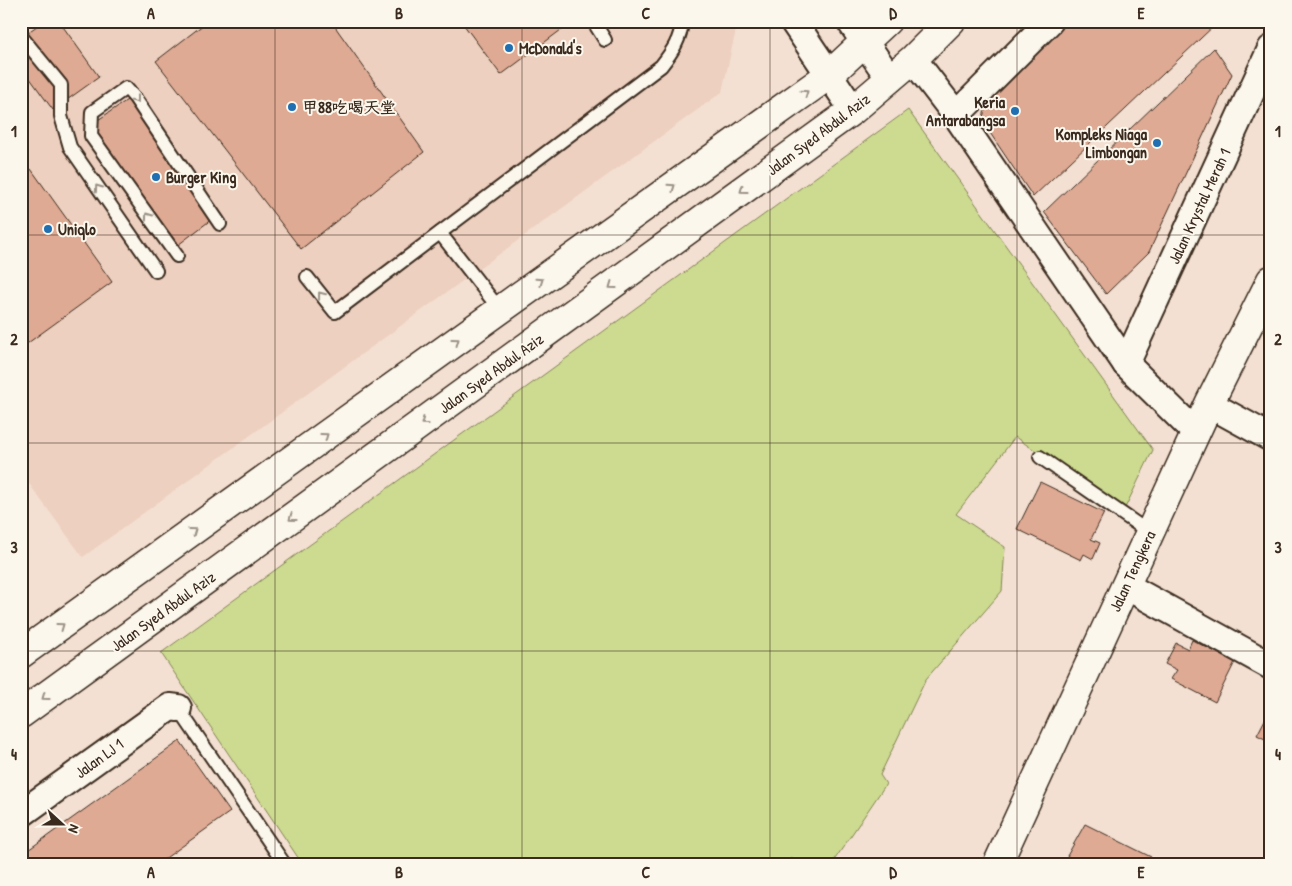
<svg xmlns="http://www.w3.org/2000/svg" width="1292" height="886" font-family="'Patrick Hand','LXGW WenKai TC',sans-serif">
<rect width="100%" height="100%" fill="#f3e0d2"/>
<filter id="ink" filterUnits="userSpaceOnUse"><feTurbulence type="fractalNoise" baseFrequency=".02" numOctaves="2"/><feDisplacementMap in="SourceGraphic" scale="10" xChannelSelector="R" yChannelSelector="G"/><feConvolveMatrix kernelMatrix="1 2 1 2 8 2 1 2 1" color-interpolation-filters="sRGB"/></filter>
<g filter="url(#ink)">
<path fill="#edd0bf" d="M21 21H738L722 92 83 557 21 473Z"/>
<path fill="#ccdb8f" stroke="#848256" d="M908 110 1153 450 1124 510 1015 437 956 514 1005 547 1002 591 926 679 880 775 886 784 831 865H802L791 858 785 865H303L161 653Z"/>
<g fill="#dfaa94" stroke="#3b2a1e">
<path d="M44 21H59L99 77 53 110 21 66V37Z"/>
<path d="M208 21H331L424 152 301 249 156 61Z"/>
<path d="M461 21H573L501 75Z"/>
<path d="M1069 21H1219L1033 197 982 121 988 99Z"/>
<path d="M1214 48 1232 74 1149 252 1106 294 1044 212Z"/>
<path d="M130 98 212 219 178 245 98 135V120Z"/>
<path d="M31 169 112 282 21 348V176Z"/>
<path d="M1040 482 1104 513 1091 539 1100 543 1093 559 1084 554 1081 560 1017 529Z"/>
<path d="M1192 640 1235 662 1215 702 1171 679 1177 670 1165 664 1176 643 1188 649Z"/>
<path d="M1271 708V742L1257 735Z"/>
<path d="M180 741 230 812 156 865H21V855Z"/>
<path d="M1085 824 1151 857 1147 865H1084L1067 856Z"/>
</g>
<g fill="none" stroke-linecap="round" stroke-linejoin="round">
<defs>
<g id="service">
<path d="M593 21 605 40"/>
<path d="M21 36 61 85V116L70 147 156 271"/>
<path d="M440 233 500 310"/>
<path d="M177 256 91 136 92 112 126 88 135 98 220 224"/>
<path d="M307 277 335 312 661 66C672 52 681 39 682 21"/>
<path d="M1040 457 1150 533"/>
<path d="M178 708 285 865"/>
</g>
<g id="minor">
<path d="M793 21 853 110"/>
<path d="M850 21 890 79"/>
<path d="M913 59 956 115 1126 364 1196 433"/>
<path d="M956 115 1050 21"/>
<path d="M1126 364 1271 49"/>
<path d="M1209 404 1271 438"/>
<path d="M1126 586 1271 666"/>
<path d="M21 814 170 707 178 708"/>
</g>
<path id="secondary" d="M997 865 1209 404 1271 280"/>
<g id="primary">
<path d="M21 654 500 310 829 75 887 21"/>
<path d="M21 714 853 110 913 59 951 21"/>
</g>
</defs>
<use href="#service" stroke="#3b2a1e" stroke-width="16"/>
<use href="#minor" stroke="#3b2a1e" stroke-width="30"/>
<use href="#secondary" stroke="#3b2a1e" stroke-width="31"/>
<use href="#primary" stroke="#3b2a1e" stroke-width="31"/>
<use href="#service" stroke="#fbf7ec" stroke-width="12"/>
<use href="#minor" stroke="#fbf7ec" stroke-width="26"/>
<use href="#secondary" stroke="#fbf7ec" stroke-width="28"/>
<use href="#primary" stroke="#fbf7ec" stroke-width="28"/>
</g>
<defs><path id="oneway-chevron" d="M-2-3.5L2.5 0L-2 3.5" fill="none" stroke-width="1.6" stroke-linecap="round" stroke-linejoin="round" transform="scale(1.25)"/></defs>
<g stroke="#9b9085">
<use href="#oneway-chevron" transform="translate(805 93) rotate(-35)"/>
<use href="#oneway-chevron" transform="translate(136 100) rotate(53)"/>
<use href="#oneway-chevron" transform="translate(672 187) rotate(-35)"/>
<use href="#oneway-chevron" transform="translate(98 188) rotate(-125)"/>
<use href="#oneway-chevron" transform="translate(743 190) rotate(144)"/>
<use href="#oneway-chevron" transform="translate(148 216) rotate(-126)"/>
<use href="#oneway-chevron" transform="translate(540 281) rotate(-35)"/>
<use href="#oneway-chevron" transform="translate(612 286) rotate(144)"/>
<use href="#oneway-chevron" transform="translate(321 295) rotate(-128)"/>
<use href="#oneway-chevron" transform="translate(456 341) rotate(-36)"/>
<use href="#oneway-chevron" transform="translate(424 422) rotate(144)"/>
<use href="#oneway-chevron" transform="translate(325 436) rotate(-36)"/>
<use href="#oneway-chevron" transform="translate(292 518) rotate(144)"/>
<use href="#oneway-chevron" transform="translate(193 531) rotate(-36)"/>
<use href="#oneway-chevron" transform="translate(61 626) rotate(-36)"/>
<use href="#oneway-chevron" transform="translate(45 697) rotate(144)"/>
</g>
</g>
<path fill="none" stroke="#3b2a1e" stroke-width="1" stroke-opacity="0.55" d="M275 21V865M522 21V865M770 21V865M1017 21V865M21 235H1271M21 443H1271M21 651H1271"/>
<g fill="#1f6fb2" stroke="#fbf7ec" stroke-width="2">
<circle cx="509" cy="48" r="5"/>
<circle cx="292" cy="107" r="5"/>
<circle cx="1015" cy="111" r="5"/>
<circle cx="1157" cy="143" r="5"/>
<circle cx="156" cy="177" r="5"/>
<circle cx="48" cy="229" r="5"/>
</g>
<g text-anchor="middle" stroke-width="4" stroke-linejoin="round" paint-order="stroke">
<g font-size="16" font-weight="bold" fill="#3b2a1e" stroke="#fbf7ec" text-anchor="start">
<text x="519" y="54">McDonald's</text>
<text x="1005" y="108" text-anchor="end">Keria<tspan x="1005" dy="18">Antarabangsa</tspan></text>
<text x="302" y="113">甲88吃喝天堂</text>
<text x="1147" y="140" text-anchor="end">Kompleks Niaga<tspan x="1147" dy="18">Limbongan</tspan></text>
<text x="166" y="183">Burger King</text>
<text x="58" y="235">Uniqlo</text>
</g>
<g font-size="16" fill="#3b2a1e" stroke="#fbf7ec">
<text transform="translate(818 134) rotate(-37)" y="6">Jalan Syed Abdul Aziz</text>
<text transform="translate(1199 206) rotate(-65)" y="6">Jalan Krystal Merah 1</text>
<text transform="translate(491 373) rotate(-36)" y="6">Jalan Syed Abdul Aziz</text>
<text transform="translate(1132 571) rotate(-65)" y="6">Jalan Tengkera</text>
<text transform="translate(163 611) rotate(-36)" y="6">Jalan Syed Abdul Aziz</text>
<text transform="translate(99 758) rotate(-36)" y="6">Jalan LJ 1</text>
</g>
</g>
<rect width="1292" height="886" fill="none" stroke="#fbf7ec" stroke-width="55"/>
<g transform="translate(62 824) rotate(111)" stroke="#fbf7ec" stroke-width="4" paint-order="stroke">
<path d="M0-4L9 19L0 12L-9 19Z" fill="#3b2a1e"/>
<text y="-8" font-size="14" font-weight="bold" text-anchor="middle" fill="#3b2a1e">N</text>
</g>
<rect x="28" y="28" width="1236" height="830" fill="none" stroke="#3b2a1e" stroke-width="2"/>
<g font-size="16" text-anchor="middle" font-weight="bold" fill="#3b2a1e">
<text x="151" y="19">A</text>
<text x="399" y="19">B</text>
<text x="646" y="19">C</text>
<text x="893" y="19">D</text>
<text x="1141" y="19">E</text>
<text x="14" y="137">1</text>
<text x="1278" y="137">1</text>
<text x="14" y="345">2</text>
<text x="1278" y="345">2</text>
<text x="14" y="553">3</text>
<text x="1278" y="553">3</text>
<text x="14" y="760">4</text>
<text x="1278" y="760">4</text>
<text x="151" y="878">A</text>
<text x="399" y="878">B</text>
<text x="646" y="878">C</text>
<text x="893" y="878">D</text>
<text x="1141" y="878">E</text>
</g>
</svg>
